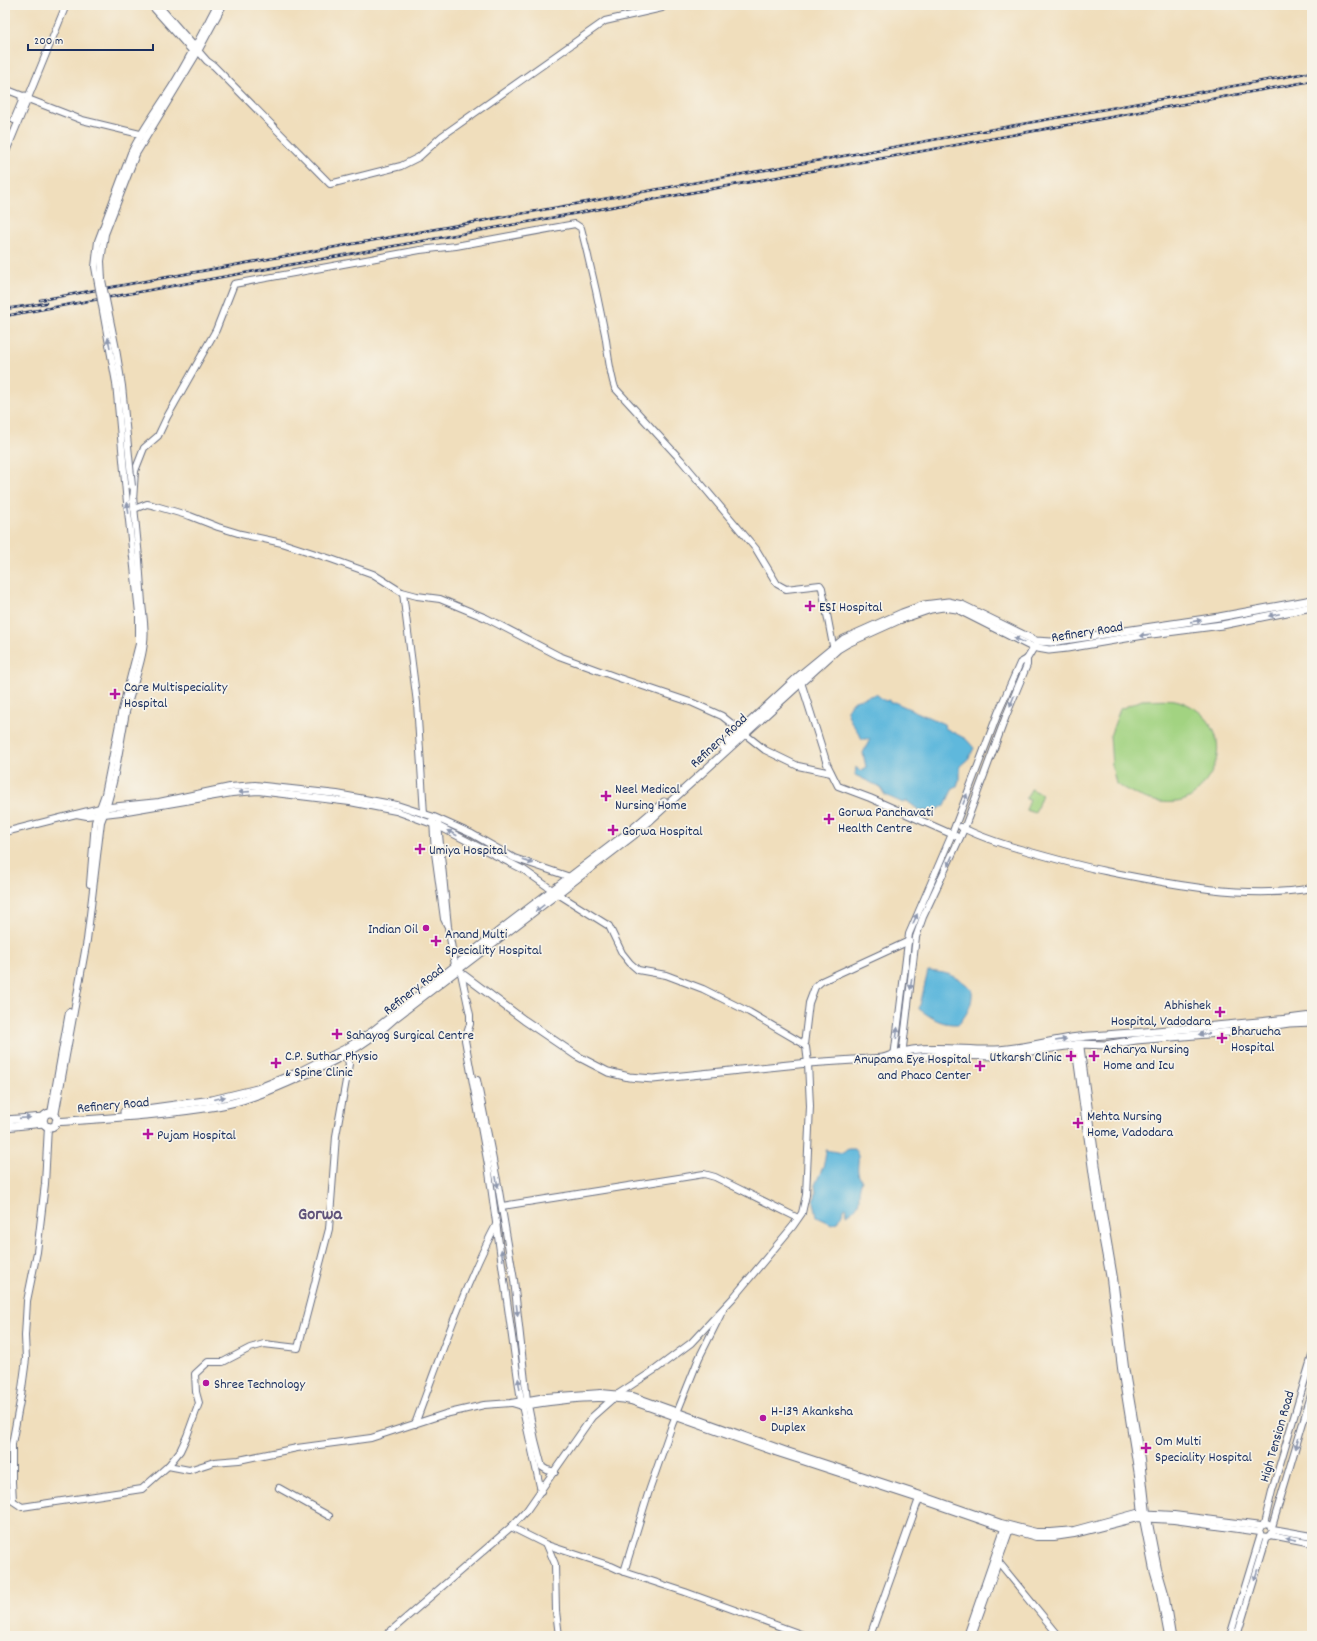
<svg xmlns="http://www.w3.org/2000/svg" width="1317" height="1641" font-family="Dekko,sans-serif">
<rect width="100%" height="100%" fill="#f7f3e8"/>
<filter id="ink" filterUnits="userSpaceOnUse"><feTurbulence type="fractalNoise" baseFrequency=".025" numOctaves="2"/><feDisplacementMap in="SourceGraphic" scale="8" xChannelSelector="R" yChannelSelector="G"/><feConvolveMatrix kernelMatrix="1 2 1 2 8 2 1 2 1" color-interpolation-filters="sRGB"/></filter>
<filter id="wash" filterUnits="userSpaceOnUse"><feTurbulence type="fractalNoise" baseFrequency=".012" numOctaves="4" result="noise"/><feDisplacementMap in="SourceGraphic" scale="16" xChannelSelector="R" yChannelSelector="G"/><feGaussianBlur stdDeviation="0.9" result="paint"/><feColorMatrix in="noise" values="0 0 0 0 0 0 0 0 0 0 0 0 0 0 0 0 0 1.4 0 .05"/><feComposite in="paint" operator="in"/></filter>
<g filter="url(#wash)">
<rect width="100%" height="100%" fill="#f0debc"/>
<g fill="#a2d381" stroke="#5e8170">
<path d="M1142 700C1152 700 1170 698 1179 701 1218 714 1230 753 1203 785 1196 794 1188 801 1176 802 1153 805 1134 794 1116 784L1112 766 1110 736 1120 709Z"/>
<path d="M1031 789 1042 794 1035 813 1026 810 1030 800 1026 799Z"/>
</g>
<g fill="#5fb8dc" stroke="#3d749d">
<path d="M876 694 885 701 889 700 890 703 894 702 944 724 945 728 966 739 974 748 969 758 960 766V779L957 786 953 788 945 805 935 811H920L907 801 903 803 885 795 880 787 855 775 856 767 860 771 866 767 863 753 870 739H862C856 727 850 724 847 710L852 702Z"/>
<path d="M928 971C950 973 955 975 972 989 973 1005 968 1012 959 1024 942 1025 933 1019 919 1009Z"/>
<path d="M848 1149H854C864 1158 852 1169 862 1181 854 1198 867 1202 846 1215L847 1208 845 1207 838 1222 832 1224 817 1217 814 1202 816 1193 815 1185 823 1167 826 1153 825 1150 843 1153Z"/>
</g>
</g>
<g filter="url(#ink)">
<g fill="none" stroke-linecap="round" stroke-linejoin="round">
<defs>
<g id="tertiary">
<path d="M151 5 194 53"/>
<path d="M158 5 207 61 214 66 330 184 401 166 419 157 442 136 605 21 662 8 665 5"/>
<path d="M5 89 23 96"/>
<circle cx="25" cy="99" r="3.5"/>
<path d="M28 98 66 5"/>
<path d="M28 99 82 120 144 135"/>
<path d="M14 120 22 101"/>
<path d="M131 153C141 132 155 113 168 93 186 65 201 35 217 5"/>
<path d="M5 154 26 103"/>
<path d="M136 154 196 55 223 5"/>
<path d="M133 501 135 471 144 448 158 436 167 417 216 330 234 284 420 250 456 246 575 224 581 228C590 263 598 298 605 334 608 351 609 371 615 388L681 460 756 549 777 584 786 589 820 585 822 588 834 651"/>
<path d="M134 509 147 504 152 505 190 516 218 527 241 534 282 543 331 559 373 574 403 593 417 703 424 814"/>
<path d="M402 592 417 596 440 599 486 618 559 656 619 678 693 703 722 716 765 750 798 766 831 773"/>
<path d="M801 682 827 764 838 786 870 798 956 836"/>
<path d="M76 814 87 816 121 812 232 793 258 791 350 802 396 811 438 826 524 870 558 894 609 926 622 953 630 963 638 970 666 975 703 989 749 1012 802 1043 806 1047 808 1063 810 1106 806 1195 802 1213 793 1226 733 1298 691 1343 656 1369 618 1394 592 1417 527 1510 511 1527 385 1636"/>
<path d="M433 820 435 853 444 919 447 925"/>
<path d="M438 824 448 927 455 965"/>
<path d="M961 827C980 837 999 843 1020 849 1048 857 1076 865 1105 871 1169 884 1247 900 1312 888"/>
<path d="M5 832 100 808 159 802 230 787 255 785 337 794 397 805 434 817 472 834 514 858 573 878"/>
<path d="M90 884 95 822 105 794 121 714 139 644V613L126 493"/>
<path d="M461 973 470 1015V1024L465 1040 488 1165 521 1401 541 1491"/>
<path d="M1080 1044 1103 1213 1114 1278 1125 1367 1141 1460 1147 1513 1158 1569 1165 1593 1172 1636"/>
<path d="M804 1045 809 1003 815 987 822 981 909 941"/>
<path d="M1075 1045 1098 1214 1110 1279 1121 1368 1138 1475 1142 1514 1153 1570 1160 1594 1168 1636"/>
<path d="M902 1056 916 937 923 917 964 829 1006 716 1027 665V659"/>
<path d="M894 1057 909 934 952 834 998 713 1020 663 1027 659 1036 644"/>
<path d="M477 1080 498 1185 514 1280 527 1400 535 1440 542 1467 547 1470 555 1472"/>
<path d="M51 1113 69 1012"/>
<path d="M55 1116 87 940 101 822C115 787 119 749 126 712 131 689 142 666 144 642 146 629 143 616 142 603 140 567 137 532 133 497"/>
<path d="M48 1126 45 1184 37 1252 27 1301 25 1336 26 1359 21 1396 12 1444V1482L13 1501 22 1507 142 1489 168 1466 180 1451 187 1436 199 1403 196 1392 195 1374 208 1362H223L250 1348 264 1344 298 1348 329 1229 336 1136 349 1064 345 1050"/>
<path d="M502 1206 704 1174 715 1177 798 1218"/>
<path d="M512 1403 522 1406C558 1401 596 1394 631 1401L778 1453 919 1499 1000 1527 1036 1537H1054L1074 1534 1137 1518 1174 1520 1260 1532"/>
<path d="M415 1424C440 1357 464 1286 497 1223"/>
<path d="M168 1466 189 1470 214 1462 239 1460 297 1448 371 1438 445 1414 484 1405 511 1403 546 1397 601 1393 633 1396 787 1451 921 1495 1001 1523 1036 1532H1051L1074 1530 1137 1513 1174 1515 1261 1526"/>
<path d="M279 1488 329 1516"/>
<path d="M1264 1524 1272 1491 1312 1356"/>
<path d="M511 1527 547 1545 611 1566 624 1572 685 1592 806 1636"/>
<path d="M1272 1527 1312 1392"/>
<path d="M1273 1529 1312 1536"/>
<path d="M1271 1535 1312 1543"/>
<path d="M547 1545 555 1564 556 1611 559 1636"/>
<path d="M997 1560 1059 1636"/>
<path d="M624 1572 648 1494 672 1425 699 1358 723 1310"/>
<path d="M870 1636 920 1496"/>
<path d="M967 1636 1005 1526"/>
<path d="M972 1636 1011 1526"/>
<path d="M1230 1636 1261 1534"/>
<path d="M1237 1636 1267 1537C1272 1536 1274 1532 1272 1527L1267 1524 1263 1525 1260 1530 1262 1536 1267 1537"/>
</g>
<g id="secondary">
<path d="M455 965 461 973 524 1020 577 1056 608 1072 629 1077 653 1079 808 1063 884 1058 892 1059 944 1055 997 1056 1080 1044 1105 1045 1136 1040 1231 1032 1289 1023 1312 1022"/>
<path d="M884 1058C921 1042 957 1051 995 1050 1023 1049 1051 1040 1079 1037 1157 1031 1235 1026 1312 1016"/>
</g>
<g id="primary">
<path d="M723 747 799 676 844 639 902 613 924 605 948 602 962 605 1036 641 1051 642 1219 617 1312 600"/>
<path d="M124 1112 212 1100 257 1089 299 1072 347 1048 373 1031 508 924 630 831 664 802"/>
<circle cx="50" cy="1120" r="7"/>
<path d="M5 1120 44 1117"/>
<path d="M56 1122C110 1118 164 1115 217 1106 242 1102 266 1092 289 1082 328 1065 364 1047 395 1018L634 835 838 649 848 643 899 620 931 609 943 607 957 609 1032 647 1049 650 1067 648 1144 635 1222 625 1312 607"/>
<path d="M5 1127 44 1123"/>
</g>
</defs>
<use href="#tertiary" stroke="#666c7f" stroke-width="8"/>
<use href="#secondary" stroke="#666c7f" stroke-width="9"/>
<use href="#primary" stroke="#666c7f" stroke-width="9"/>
<use href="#tertiary" stroke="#fff" stroke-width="6"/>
<use href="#secondary" stroke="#fff" stroke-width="7"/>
<use href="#primary" stroke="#fff" stroke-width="7"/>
<defs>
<g id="rail">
<path d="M40 300 1312 72"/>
<path d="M5 309 46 303"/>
<path d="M5 316 1312 81"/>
</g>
</defs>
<use href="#rail" stroke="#1b2f5e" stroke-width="2.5"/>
<use href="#rail" stroke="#f7f3e8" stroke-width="1" stroke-dasharray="3" stroke-linecap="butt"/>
<defs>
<g id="tertiary-bridge">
<path d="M132 486 122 386 116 349 102 280 101 261 105 234 136 154"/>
<path d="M126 493 116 383 95 267 98 241 131 153"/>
</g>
</defs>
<use href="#tertiary-bridge" stroke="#666c7f" stroke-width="8" stroke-linecap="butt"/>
<use href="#tertiary-bridge" stroke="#fff" stroke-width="6"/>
</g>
<defs><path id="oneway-solid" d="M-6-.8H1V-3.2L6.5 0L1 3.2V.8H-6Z"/></defs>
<g fill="#8d97ae">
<use href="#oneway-solid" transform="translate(109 343) rotate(-101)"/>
<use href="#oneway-solid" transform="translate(128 508) rotate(-97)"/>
<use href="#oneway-solid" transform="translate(1274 615) rotate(168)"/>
<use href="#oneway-solid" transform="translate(1196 621) rotate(-8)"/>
<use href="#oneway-solid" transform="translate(1145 635) rotate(172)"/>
<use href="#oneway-solid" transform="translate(1019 640) rotate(-153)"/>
<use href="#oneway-solid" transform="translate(1012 701) rotate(112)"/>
<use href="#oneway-solid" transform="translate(244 792) rotate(176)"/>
<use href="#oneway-solid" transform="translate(965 799) rotate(-69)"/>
<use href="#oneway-solid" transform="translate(452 833) rotate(-153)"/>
<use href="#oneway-solid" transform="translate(950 861) rotate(114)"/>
<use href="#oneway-solid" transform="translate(528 862) rotate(19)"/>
<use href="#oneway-solid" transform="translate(540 908) rotate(143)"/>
<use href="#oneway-solid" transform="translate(915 919) rotate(-66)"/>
<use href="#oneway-solid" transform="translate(911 984) rotate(97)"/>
<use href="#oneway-solid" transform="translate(897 1033) rotate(-83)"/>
<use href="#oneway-solid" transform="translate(1204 1034) rotate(176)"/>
<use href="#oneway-solid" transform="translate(1061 1040) rotate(-9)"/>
<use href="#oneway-solid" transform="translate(220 1098) rotate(-14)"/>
<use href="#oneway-solid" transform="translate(25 1118) rotate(-4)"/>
<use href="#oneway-solid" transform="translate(497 1182) rotate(79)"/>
<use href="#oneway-solid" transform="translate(502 1255) rotate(-98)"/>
<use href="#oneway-solid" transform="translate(517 1310) rotate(83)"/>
<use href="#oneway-solid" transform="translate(519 1384) rotate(-98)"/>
<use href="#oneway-solid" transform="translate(1297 1443) rotate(107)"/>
<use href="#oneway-solid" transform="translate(1291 1539) rotate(-169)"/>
<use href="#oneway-solid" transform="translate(1256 1575) rotate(106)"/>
</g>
</g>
<g fill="#b5179e" stroke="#f7f3e8" stroke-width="1.5">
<path d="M808 600h4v4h4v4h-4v4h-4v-4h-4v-4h4z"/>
<path d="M113 688h4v4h4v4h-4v4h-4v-4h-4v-4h4z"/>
<path d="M604 790h4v4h4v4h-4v4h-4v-4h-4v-4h4z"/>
<path d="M827 813h4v4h4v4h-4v4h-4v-4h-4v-4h4z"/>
<path d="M611 824h4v4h4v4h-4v4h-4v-4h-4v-4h4z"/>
<path d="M418 843h4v4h4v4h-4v4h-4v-4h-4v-4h4z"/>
<circle cx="426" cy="928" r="4"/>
<path d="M434 935h4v4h4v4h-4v4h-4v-4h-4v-4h4z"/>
<path d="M1218 1006h4v4h4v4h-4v4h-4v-4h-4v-4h4z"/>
<path d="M335 1028h4v4h4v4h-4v4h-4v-4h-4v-4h4z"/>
<path d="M1220 1032h4v4h4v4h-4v4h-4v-4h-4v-4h4z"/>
<path d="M1069 1050h4v4h4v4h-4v4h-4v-4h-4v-4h4z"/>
<path d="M1092 1050h4v4h4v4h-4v4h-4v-4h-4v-4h4z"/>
<path d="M274 1057h4v4h4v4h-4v4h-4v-4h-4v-4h4z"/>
<path d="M978 1060h4v4h4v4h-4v4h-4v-4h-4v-4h4z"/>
<path d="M1076 1117h4v4h4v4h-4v4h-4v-4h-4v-4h4z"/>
<path d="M146 1128h4v4h4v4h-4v4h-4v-4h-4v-4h4z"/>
<circle cx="206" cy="1383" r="4"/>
<circle cx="763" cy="1418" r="4"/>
<path d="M1144 1442h4v4h4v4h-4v4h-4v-4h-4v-4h4z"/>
</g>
<g text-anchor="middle" stroke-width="3.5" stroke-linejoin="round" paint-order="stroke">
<g font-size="14" fill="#1b2f5e" stroke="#f7f3e8" text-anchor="start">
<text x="819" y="611">ESI Hospital</text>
<text x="124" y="691">Care Multispeciality<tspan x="124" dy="16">Hospital</tspan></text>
<text x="615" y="793">Neel Medical<tspan x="615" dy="16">Nursing Home</tspan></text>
<text x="838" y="816">Gorwa Panchavati<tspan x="838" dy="16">Health Centre</tspan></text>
<text x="622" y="835">Gorwa Hospital</text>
<text x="429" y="854">Umiya Hospital</text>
<text x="418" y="933" text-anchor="end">Indian Oil</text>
<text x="445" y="938">Anand Multi<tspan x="445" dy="16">Speciality Hospital</tspan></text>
<text x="1211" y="1009" text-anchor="end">Abhishek<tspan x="1211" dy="16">Hospital, Vadodara</tspan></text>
<text x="1231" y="1035">Bharucha<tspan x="1231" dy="16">Hospital</tspan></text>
<text x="346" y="1039">Sahayog Surgical Centre</text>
<text x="1103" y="1053">Acharya Nursing<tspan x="1103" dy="16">Home and Icu</tspan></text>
<text x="285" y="1060">C.P. Suthar Physio<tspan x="285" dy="16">&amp; Spine Clinic</tspan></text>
<text x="1062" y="1061" text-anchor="end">Utkarsh Clinic</text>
<text x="971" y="1063" text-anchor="end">Anupama Eye Hospital<tspan x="971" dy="16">and Phaco Center</tspan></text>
<text x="1087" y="1120">Mehta Nursing<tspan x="1087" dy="16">Home, Vadodara</tspan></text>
<text x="157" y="1139">Pujam Hospital</text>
<text x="214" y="1388">Shree Technology</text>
<text x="771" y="1415">H-139 Akanksha<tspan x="771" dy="16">Duplex</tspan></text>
<text x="1155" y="1445">Om Multi<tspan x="1155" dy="16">Speciality Hospital</tspan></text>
</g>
<g font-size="14" fill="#1b2f5e" stroke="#f7f3e8">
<text transform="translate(1087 631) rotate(-9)" y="5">Refinery Road</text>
<text transform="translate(718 740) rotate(-43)" y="5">Refinery Road</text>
<text transform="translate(413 989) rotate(-38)" y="5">Refinery Road</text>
<text transform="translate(113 1104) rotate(-5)" y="5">Refinery Road</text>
<text transform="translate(1276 1436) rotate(-74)" y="5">High Tension Road</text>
</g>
<g font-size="18" font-weight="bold" fill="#61557b" stroke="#f7f3e8">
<text x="320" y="1219">Gorwa</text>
</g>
</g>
<rect width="1317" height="1641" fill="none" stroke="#f7f3e8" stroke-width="20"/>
<path d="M28 44v6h125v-6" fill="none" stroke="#1b2f5e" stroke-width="2"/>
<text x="34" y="44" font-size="12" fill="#1b2f5e" stroke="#f7f3e8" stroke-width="3" paint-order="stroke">200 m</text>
</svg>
